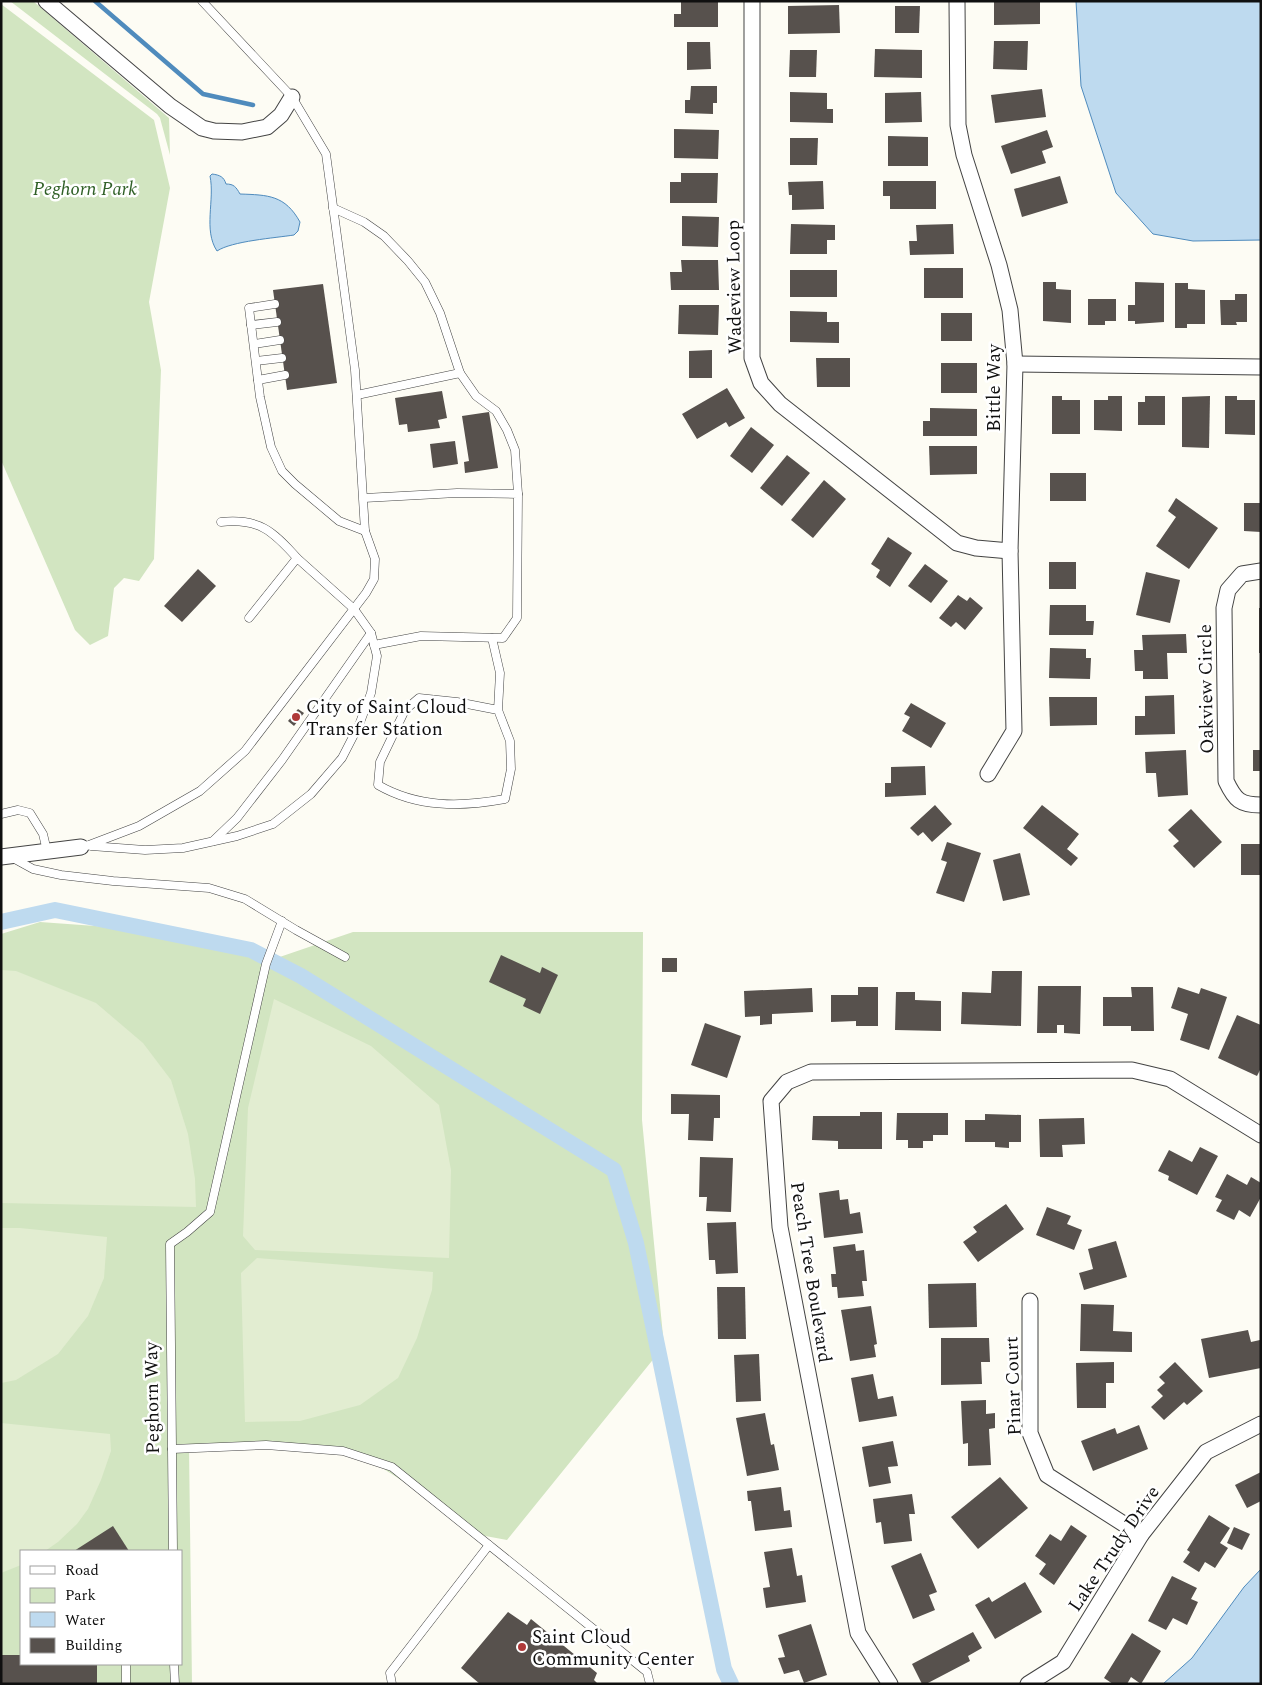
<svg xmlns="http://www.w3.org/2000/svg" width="1262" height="1685" font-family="Spectral,serif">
<rect width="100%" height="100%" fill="#fdfcf4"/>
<g fill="#d2e5c1" fill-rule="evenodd">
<path d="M10 1H33L169 118 170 155 160 118 157 114Z"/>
<path d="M1 4 154 120 170 188 149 302 161 370 154 559 139 581 124 578 114 588 108 636 90 645 75 630 1 460Z"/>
<path d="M40 922 192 933 265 962 353 932H643L642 1120 664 1346 507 1540 480 1535 423 1494 354 1450 300 1445 189 1446 192 1684H1V934ZM21 1551H181V1664H21Z"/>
</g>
<g fill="#e2edd1">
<path d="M1 970 16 971 96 1003 143 1043 171 1080 188 1134 195 1179 196 1207 1 1203Z"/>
<path d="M274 999 371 1046 439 1105 451 1170 449 1258 255 1250 243 1236 248 1108Z"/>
<path d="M1 1228H20L107 1237 104 1278 88 1316 58 1354 16 1380 1 1383Z"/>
<path d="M257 1258 433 1272 432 1290 417 1338 398 1378 360 1405 300 1421 245 1422 241 1273Z"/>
<path d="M1 1423 110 1434 111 1451 101 1480 88 1509 77 1524 58 1542 45 1551H21V1565L1 1573Z"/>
</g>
<g fill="#bedaef" stroke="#4f8bbd">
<path d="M1076 1H1261V240L1193 241 1153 234 1116 193 1081 86Z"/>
<path d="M212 174C220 175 224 177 226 184 234 184 236 187 240 194 268 195 285 195 300 222L298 231 294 235C275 238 232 241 217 251 203 230 215 200 210 176Z"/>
<path d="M1261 1569V1684H1163L1192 1658 1244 1587Z"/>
</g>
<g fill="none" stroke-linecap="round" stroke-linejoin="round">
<path stroke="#4f8bbd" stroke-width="4.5" d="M95 1 203 94 253 105"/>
<path stroke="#bedaef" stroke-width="16" d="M1 922 55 910 251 950 301 976 614 1170 636 1243 724 1669 731 1684"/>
</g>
<g fill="#57514d">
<path d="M681 1H718V27H674V14H681Z"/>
<path d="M994 1H1040V24L994 25Z"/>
<path d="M839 5 840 33 788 34V6Z"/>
<path d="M895 6H920L919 33H895Z"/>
<path d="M994 41H1028L1027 70 993 69Z"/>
<path d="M687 42H710L711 69 687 70Z"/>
<path d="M875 49 922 50V78L874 77Z"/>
<path d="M790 50H817L816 77H789Z"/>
<path d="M691 86H717V103H713V114L685 113V100H690Z"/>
<path d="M1042 89 1046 117 995 123 991 95Z"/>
<path d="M790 92 827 93V109H833V123L790 122Z"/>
<path d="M921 92 922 122 885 123V93Z"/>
<path d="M674 129 719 130 718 159 674 158Z"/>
<path d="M1047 130 1053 147 1042 151 1046 163 1011 174 1001 146Z"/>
<path d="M888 136 928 137V166H888Z"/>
<path d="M790 138H818L817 165H790Z"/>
<path d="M681 173H718L717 203H670V182H681Z"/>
<path d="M1060 176 1068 203 1022 217 1014 189Z"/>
<path d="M823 181 824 209 792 210V195H789L788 182Z"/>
<path d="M883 181H936V209H890V196H883Z"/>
<path d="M682 216 719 217 718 247 682 246Z"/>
<path d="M791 224 835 225V240H827V254H790Z"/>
<path d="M953 224 954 254 910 255 909 241H917L916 225Z"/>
<path d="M681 260H718L719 290H671L670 272H682Z"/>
<rect x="924" y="268" width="39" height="30"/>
<rect x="790" y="270" width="47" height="27"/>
<path d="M1043 282H1056V289L1071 290V323L1043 321Z"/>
<path d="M1135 282 1164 283V322L1135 324V321H1128V305H1135Z"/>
<path d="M1175 283H1188V289L1205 290V324H1187V328H1175Z"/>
<path d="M323 284 337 383 287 390 273 290Z"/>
<path d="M1235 294H1247V322H1236L1237 325H1221L1220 300H1235Z"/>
<path d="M1088 299H1116V321H1105V325H1088Z"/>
<path d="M679 305H719L718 335 678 334Z"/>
<path d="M790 311 827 312V322H839V343L790 342Z"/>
<rect x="941" y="313" width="31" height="28"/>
<path d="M712 350V378H689V351Z"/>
<path d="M816 358H850V387H817Z"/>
<rect x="941" y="363" width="36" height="30"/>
<path d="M727 388 745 418 729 427 726 422 697 439 682 414Z"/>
<path d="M442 391 447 418 438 420 440 428 408 432 407 424 399 425 395 398Z"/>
<path d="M1052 396H1062V400H1080V434H1052Z"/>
<path d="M1108 396H1122V431L1094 430V400H1108Z"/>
<path d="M1145 396H1165V425H1138V402H1145Z"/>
<path d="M1210 396 1209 448 1182 447V397Z"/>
<path d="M1225 396H1237V400H1255V435L1225 434Z"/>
<path d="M930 408 977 409V436H923V421H930Z"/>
<path d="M489 412 498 468 465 473 464 462 469 461 462 416Z"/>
<path d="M751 427 774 445 752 473 730 456Z"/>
<path d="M455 441 458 464 433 468 430 444Z"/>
<path d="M929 446H977V474L930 475Z"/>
<path d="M787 455 810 473 782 506 760 488Z"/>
<rect x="1050" y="473" width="36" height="28"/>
<path d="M824 480 846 499 813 538 791 520Z"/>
<path d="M1176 498 1218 528 1189 569 1156 546 1176 517 1168 511Z"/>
<path d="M1244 503H1261V532L1244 531Z"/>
<path d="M888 537 912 553 890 587 876 577 880 570 871 564Z"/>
<rect x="1049" y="562" width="27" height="27"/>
<path d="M925 564 948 581 931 603 908 586Z"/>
<path d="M198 569 216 586 182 622 164 606Z"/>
<path d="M1146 572 1180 580 1170 623 1136 615Z"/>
<path d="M958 595 967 601 970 597 983 608 965 630 956 622 951 627 939 618Z"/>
<path d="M1050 605H1086V621H1094L1093 635H1049Z"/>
<rect x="1259" y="608" width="2" height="45"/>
<path d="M1186 634 1187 653H1167L1168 679H1143V671H1135L1134 650H1143L1142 635Z"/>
<path d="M1050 648 1086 649V658H1091L1090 679 1049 678Z"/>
<path d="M1174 695 1175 734 1135 735V716H1145V696Z"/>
<path d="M1049 697H1097V725L1050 726Z"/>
<path d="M911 703 946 723 931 748 902 731 910 717 904 714Z"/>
<path d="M298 709 304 713 294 726 288 721Z"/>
<path d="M1186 750 1188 795 1158 797 1156 773H1146L1145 752Z"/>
<rect x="1253" y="750" width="8" height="21"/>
<path d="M925 766 926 795 885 797V783H891V767Z"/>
<path d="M935 805 952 824 932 842 923 832 918 836 910 828Z"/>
<path d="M1042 805 1079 834 1067 849 1078 858 1071 866 1023 828Z"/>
<path d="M1191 809 1222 842 1194 868 1173 846 1179 841 1168 830Z"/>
<path d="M947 842 981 853 964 902 936 893 947 862 941 860Z"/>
<rect x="1241" y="844" width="20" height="31"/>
<path d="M1020 853 1030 895 1003 901 993 860Z"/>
<path d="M501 955 540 973 542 967 558 975 540 1014 523 1006 526 999 489 982Z"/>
<rect x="662" y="958" width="15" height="14"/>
<path d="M992 971H1022L1021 1026 961 1024 962 992 991 993Z"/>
<path d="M1038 986H1081L1080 1034 1064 1033V1025H1057V1033H1037Z"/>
<path d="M858 987H878V1026H856V1021L831 1022V995H858Z"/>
<path d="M1131 987H1153L1154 1031H1131V1026H1103V997H1132Z"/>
<path d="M1178 987 1199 994 1201 988 1227 997 1209 1050 1180 1040 1188 1014 1171 1008Z"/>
<path d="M812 988 813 1012 772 1014V1024L760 1025V1016L745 1017 744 991Z"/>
<path d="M896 992H915V1000L941 1001V1031L895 1030Z"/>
<path d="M1237 1015 1261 1025V1068L1257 1076 1218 1058Z"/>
<path d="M705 1023 741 1036 727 1078 691 1065Z"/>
<path d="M671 1094 720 1095V1118H714L713 1141 688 1140 689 1114H671Z"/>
<path d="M860 1112H882V1149H838V1141L812 1140 813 1116H860Z"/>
<path d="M897 1113H948V1135H933V1141H923V1148H908V1140H896Z"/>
<path d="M985 1114 1021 1115V1142H1009V1148L995 1147V1142H965V1120H985Z"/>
<path d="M1084 1118 1085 1144 1062 1145 1063 1157H1040L1039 1119Z"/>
<path d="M1200 1147 1218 1156 1197 1195 1168 1180 1169 1176 1158 1171 1169 1150 1192 1162Z"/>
<path d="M700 1157 733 1158 731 1212 706 1211 707 1197H699Z"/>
<path d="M1227 1174 1247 1185 1251 1177 1261 1183V1197L1250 1217 1239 1210 1234 1220 1216 1211 1222 1200 1215 1197Z"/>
<path d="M839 1190 840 1200 848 1199 850 1214 860 1212 863 1233 824 1238 819 1193Z"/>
<path d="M1006 1204 1024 1229 978 1262 963 1242 977 1232 973 1227Z"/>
<path d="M1047 1207 1071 1216 1067 1224 1082 1230 1074 1250 1036 1235Z"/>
<path d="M736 1222 738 1273 716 1274 715 1260H709L707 1223Z"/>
<path d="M1116 1241 1127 1277 1084 1290 1079 1273 1093 1269 1088 1249Z"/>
<path d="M855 1244 856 1251 864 1250 867 1281H862L864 1296 838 1298 837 1287H832L831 1274H836L833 1247Z"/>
<path d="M976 1283 977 1327 929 1328 928 1284Z"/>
<path d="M717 1287H745L746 1339H718Z"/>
<path d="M1081 1304 1114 1305 1113 1331 1132 1332V1352L1080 1351Z"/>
<path d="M871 1306 877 1344 874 1345 876 1357 850 1361 841 1310Z"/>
<path d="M1248 1330 1251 1342 1260 1340 1261 1368 1209 1378 1201 1339Z"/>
<path d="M941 1338H989L990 1362H981L982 1384 941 1385Z"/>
<path d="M759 1354 761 1401 736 1402 734 1355Z"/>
<path d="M1114 1362V1383H1106V1408H1077L1076 1363Z"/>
<path d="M1175 1362 1203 1391 1187 1405 1184 1402 1164 1420 1151 1407 1163 1396 1157 1390 1165 1383 1159 1377Z"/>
<path d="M873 1374 878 1399 893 1396 897 1416 859 1422 851 1378Z"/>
<path d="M986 1400V1414L995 1413V1428L989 1429 991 1465 968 1466V1443L963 1444 961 1401Z"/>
<path d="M765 1413 771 1445 774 1444 779 1470 747 1476 736 1418Z"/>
<path d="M1139 1425 1148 1449 1093 1471 1081 1441 1115 1428 1117 1434Z"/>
<path d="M893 1441 898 1466 888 1467 891 1483 869 1487 862 1447Z"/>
<path d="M1261 1472V1501L1247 1508 1235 1485Z"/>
<path d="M1000 1477 1028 1508 978 1549 951 1517Z"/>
<path d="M781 1487 784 1511 790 1510 792 1527 755 1531 751 1501H748L747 1491Z"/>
<path d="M912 1494 915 1514H909L912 1541 884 1544 881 1522 876 1523 873 1499Z"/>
<path d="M1209 1515 1230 1528 1220 1543 1228 1548 1215 1568 1205 1562 1199 1572 1183 1562 1190 1552 1187 1550Z"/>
<path d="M1071 1525 1087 1536 1054 1585 1039 1574 1046 1564 1035 1556 1050 1534 1061 1541Z"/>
<path d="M113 1526 129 1551H74Z"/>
<path d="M1234 1527 1250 1534 1242 1550 1227 1543Z"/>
<path d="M792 1548 797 1576 802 1575 806 1602 766 1608 763 1588 770 1587 764 1552Z"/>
<path d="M921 1553 937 1592 929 1595 935 1610 913 1619 891 1566Z"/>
<path d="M1172 1576 1197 1588 1191 1599 1198 1602 1187 1625 1173 1618 1166 1630 1148 1621Z"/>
<path d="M1025 1582 1042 1612 995 1639 975 1605 989 1597 992 1602Z"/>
<path d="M508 1612 527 1625 531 1619 597 1673 594 1680 598 1684H480L461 1668Z"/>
<path d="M811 1624 827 1675 804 1683 799 1670 784 1674 778 1658 785 1657 778 1635Z"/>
<path d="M973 1632 982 1648 968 1656 970 1661 926 1684H922L912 1664Z"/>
<path d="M1132 1633 1161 1651 1141 1684 1131 1677 1127 1684H1113L1104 1678Z"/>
<path d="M1 1655H21V1664H97V1684H1Z"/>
</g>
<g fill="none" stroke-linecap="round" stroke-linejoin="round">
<defs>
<g id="lane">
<path d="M333 208 364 222 384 236 408 261 425 282 440 313 460 373"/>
<path d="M275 304 249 308 260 397 271 447 282 471 295 484 339 521 365 531"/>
<path d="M251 325 277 322"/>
<path d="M254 344 280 340"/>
<path d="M256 361 282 358"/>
<path d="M258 380 285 375"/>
<path d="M357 395 460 373 476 396 496 411 507 430 515 450 518 494"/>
<path d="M364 498 457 493 518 494 517 618 503 638 421 636 374 645"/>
<path d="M221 522C259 518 273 531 297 558"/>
<path d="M492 638 500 673 498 710 457 702 419 698 405 710 380 762 378 785C418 808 461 807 505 799L511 769 510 741 498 710"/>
<path d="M1 814 18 810 30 813 43 834 47 851"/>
<path d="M213 841 237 818 282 760 371 633"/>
<path d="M91 846 145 850 183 848 237 836 273 824 311 794 342 758 359 725 371 693 377 656 371 633 354 609 297 558 249 618"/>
<path d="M81 847 89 845 139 826 200 791 245 751 366 593 374 579 375 559 365 531 355 370 326 154 292 97 202 1"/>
<path d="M13 858 33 869 61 875 113 881 209 888 245 899 296 930 345 957"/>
<path d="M172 1449 266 1445 343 1451 392 1467 647 1672 650 1684"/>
<path d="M173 1551 170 1244 187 1232 210 1212 266 964 282 921"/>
<path d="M126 1664V1684"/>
<path d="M174 1664 175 1684"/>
<path d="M392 1684 390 1673 489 1545"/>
</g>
<g id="street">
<path d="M46 1 170 106 202 128 214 131 242 132 267 127 281 115 292 97"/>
<path d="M752 1V358L761 383 780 404 957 543 976 548 1010 551"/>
<path d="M957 1 958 125 964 155 999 265 1010 310 1015 364 1010 551 1014 731 988 774"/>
<path d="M1015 364 1261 367"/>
<path d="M1261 571 1242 574 1228 590 1224 608 1226 781C1235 800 1240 805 1261 805"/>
<path d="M1 857 81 847"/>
<path d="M1030 1301V1433L1047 1475 1141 1535"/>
<path d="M890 1684 858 1633 780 1227 771 1101 787 1082 811 1072 1132 1070 1170 1079 1261 1135"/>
<path d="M1028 1684 1063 1662 1141 1535 1206 1452 1261 1424"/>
</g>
</defs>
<use href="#lane" stroke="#434343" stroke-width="9"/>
<use href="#street" stroke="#434343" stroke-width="17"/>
<use href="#lane" stroke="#fff" stroke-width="8"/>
<use href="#street" stroke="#fff" stroke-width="15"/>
</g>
<g fill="#af3939" stroke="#fff" stroke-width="2">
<circle cx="296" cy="717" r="5"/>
<circle cx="522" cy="1647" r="5"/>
</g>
<g text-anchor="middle" stroke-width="5" stroke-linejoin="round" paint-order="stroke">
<g font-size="19" font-style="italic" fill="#306027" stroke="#fff">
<text x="85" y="195">Peghorn Park</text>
</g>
<g font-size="19" fill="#101010" stroke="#fff">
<text transform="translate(733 287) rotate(-91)" y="7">Wadeview Loop</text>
<text transform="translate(993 388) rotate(-90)" y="7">Bittle Way</text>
<text transform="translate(1205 689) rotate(-91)" y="7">Oakview Circle</text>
<text transform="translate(812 1272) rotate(81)" y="7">Peach Tree Boulevard</text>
<text transform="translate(1012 1386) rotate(-92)" y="7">Pinar Court</text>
<text transform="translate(151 1398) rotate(-91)" y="7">Peghorn Way</text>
<text transform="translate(1113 1548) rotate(-56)" y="7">Lake Trudy Drive</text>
</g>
<g font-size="19" fill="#101010" stroke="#fff" text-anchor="start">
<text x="306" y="713">City of Saint Cloud<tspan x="306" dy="22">Transfer Station</tspan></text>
<text x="532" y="1643">Saint Cloud<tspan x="532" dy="22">Community Center</tspan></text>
</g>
</g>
<rect width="1262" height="1685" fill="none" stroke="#101010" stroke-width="5"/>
<rect x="20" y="1550" width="162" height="115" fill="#ffffff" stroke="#9f9f9f"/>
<rect x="30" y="1566" width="25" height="8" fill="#ffffff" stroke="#9f9f9f"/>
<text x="65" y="1575" font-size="15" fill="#101010">Road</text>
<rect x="30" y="1588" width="25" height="15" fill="#d2e5c1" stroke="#9f9f9f"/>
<text x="65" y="1600" font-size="15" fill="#101010">Park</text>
<rect x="30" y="1612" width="25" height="15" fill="#bedaef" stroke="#9f9f9f"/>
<text x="65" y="1625" font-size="15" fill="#101010">Water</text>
<rect x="30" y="1638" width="25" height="15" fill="#57514d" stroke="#9f9f9f"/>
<text x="65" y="1650" font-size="15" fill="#101010">Building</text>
</svg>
